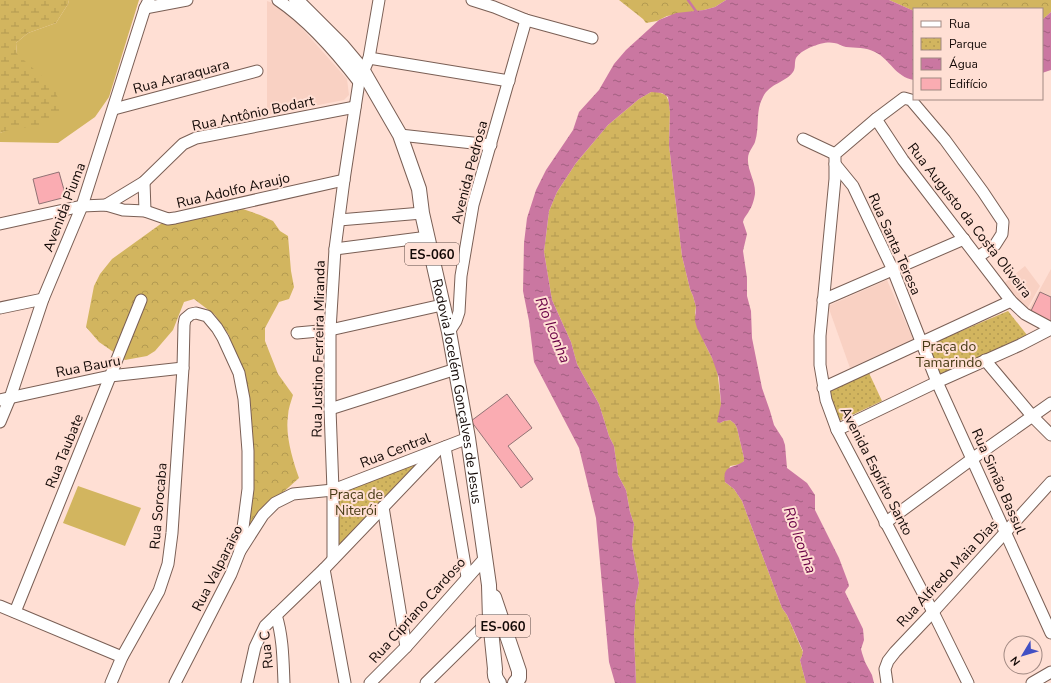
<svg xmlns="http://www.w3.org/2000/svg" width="1051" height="683" font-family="'Nunito Sans',sans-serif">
<defs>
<pattern id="forest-crowns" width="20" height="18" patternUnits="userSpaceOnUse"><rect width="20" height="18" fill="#d2b55f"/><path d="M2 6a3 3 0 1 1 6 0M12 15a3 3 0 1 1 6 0" fill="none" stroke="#b39a51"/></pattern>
<pattern id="wetland-marsh" width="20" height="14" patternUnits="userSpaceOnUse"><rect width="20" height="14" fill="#d2b55f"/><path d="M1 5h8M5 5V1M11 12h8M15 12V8" fill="none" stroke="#b39a51"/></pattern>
<pattern id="park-dots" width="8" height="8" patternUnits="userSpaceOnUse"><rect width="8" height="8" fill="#d2b55f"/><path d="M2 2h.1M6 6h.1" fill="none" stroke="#b39a51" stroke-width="1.8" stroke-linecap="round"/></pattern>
<pattern id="water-ripples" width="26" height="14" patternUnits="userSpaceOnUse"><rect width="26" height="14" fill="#ca77a1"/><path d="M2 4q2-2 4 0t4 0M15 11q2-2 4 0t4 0" fill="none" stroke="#a36081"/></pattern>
</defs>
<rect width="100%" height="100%" fill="#ffdfd4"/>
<g fill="#f9d1c3">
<path d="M267 1 282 6 347 79 349 95 344 100 267 115Z"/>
<path d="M1025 266 1040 286 1026 311 1003 284Z"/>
<path d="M1051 269V325L1027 313Z"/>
<path d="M887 280 913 339 850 368 828 306Z"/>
</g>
<g fill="#d2b55f">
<path d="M69 0H139L109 97 95 117 58 143 0 142V133L5 131 17 54 16 43 28 33 56 23 68 4Z"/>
<path d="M78 486 141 508 125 546 63 523Z"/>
</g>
<g fill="url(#forest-crowns)">
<path d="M619 0H726L715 7 704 10 667 16 657 21 646 23 643 19Z"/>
<path d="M889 0H1051V12L1042 20V9H914V11Z"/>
<path d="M240 208 260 215 273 221 280 231 288 236 291 271 294 287 289 299 279 302 265 328V341L278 374 293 395C291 402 288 409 288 416 285 435 293 461 299 478L269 505 251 532 246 511 242 392 229 335 215 315 194 299 184 302 173 330 155 351 147 356 125 360 99 342 86 327 94 286 100 274 112 259 162 223Z"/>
</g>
<g fill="url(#wetland-marsh)">
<path d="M0 0H69L68 4 56 23 28 33 16 43 17 54 54 87 62 110C44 132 23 124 0 133Z"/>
<path d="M651 92H658L666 95 669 102 670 112 669 145 682 256 690 289 693 296 696 307 695 313 705 344 717 368 721 404 720 423 724 421 730 420 735 424 737 428 744 458V461L741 464 730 466 725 482 734 489 742 501 782 608 787 615 803 652 802 656 800 660 806 683H636L634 633 635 623V605L639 583 632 545 634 524 630 512 626 490 618 475 614 446 609 436 599 404 577 364 571 342 552 300 544 252 549 211 557 192 576 163 608 125 639 99Z"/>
</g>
<g fill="url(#park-dots)">
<path d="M1008 311 1027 335 938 376 926 346Z"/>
<path d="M869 373 882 401 837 422 829 391Z"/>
<path d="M442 444 333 558 334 488Z"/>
</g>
<g fill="url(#water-ripples)">
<path d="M726 0H889L914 11V80C895 77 890 59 875 52 866 47 855 48 846 47 841 46 838 43 834 43 825 40 801 49 796 58 794 63 796 68 793 72 785 83 770 83 763 97 755 111 760 127 755 142 753 147 748 152 748 158 747 170 756 181 755 194 754 200 752 207 749 211 747 215 744 217 743 222L747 234 743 251 747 278V296L751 311 752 338 762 388 770 411 774 425 783 439 785 445 787 468 807 483 815 495V510L839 558 848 582 849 586 846 590 845 592 863 629 864 640 861 649 862 653 865 662 872 675 874 683H806L800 660 802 656 803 651 787 615 782 608 742 501 734 489 725 482C722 464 734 469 744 461V458L737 428 735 424 730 420 724 421 720 423 717 422 721 404 719 378 712 358 697 328 695 321 696 307 693 296 690 289 682 256 669 145 670 112 668 97 662 93 651 92 639 99 608 125 576 163 557 192 549 211 544 252 552 300 571 342 577 364 599 404 609 436 614 446 618 475 626 490 630 512 634 524 632 545 639 583 635 605V623L634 633 636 683H615L609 662 596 518 579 448 534 362 529 321 523 291 524 243 527 218 536 190 546 170 567 139 573 130 579 112 599 90 614 64 626 50 659 20 676 13 704 10 715 7Z"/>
<path d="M1051 12V70L1042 73V20Z"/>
</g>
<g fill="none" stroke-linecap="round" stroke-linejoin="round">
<path stroke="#ca77a1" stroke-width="2.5" d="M688 0 698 14"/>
</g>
<g fill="#faacb2" stroke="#917274">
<path d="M59 172 66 197 39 204 33 179Z"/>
<path d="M1040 292 1051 297V324L1030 313Z"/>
<path d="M507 394 532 428 508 446 533 479 521 488 471 421Z"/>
</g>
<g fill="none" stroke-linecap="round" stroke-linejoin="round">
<defs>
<g id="minor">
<path d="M278 0C309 21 336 52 359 82"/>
<path d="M472 0 494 7 526 20 592 38"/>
<path d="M145 8 187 0"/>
<path d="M369 58 509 81"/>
<path d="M114 109 257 71"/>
<path d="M876 119 903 160 1011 301 1025 314 1051 328"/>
<path d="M400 135 491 145"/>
<path d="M803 139 835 154"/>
<path d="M835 164 853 186 893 270 937 382 1051 633"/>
<path d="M144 182 145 211"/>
<path d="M106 205 144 182 183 144 196 138 355 107"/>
<path d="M339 220 422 213"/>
<path d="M0 224 82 206 106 205 123 210 145 211 168 219 175 218 344 180"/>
<path d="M335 249 428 237"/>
<path d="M823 300 964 239"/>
<path d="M0 308 43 299"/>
<path d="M449 332 456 321 459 312 461 276 473 205 526 20"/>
<path d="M297 333 330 330 442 305"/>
<path d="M985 360 1033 417 1051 435"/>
<path d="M823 388 1011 301"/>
<path d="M0 400 110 376 183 368"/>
<path d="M330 409 456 369"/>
<path d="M0 422 10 398 43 299 82 206 145 8 149 0"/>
<path d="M837 430 937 382 1020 345 1051 329"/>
<path d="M445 447 467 577"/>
<path d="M383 507 406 647"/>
<path d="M885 523 972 459 1051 403"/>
<path d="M333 559V490L330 409V330L335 249 344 180 359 82 369 58 379 0"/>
<path d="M324 569 345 683"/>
<path d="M0 606 122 657"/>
<path d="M15 612 141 300"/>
<path d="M276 615C283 637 283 660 284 683"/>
<path d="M111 683 122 657 159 591 168 564 172 533 183 368 184 325 185 319 191 314 196 313 207 316 217 328 223 338 239 373 244 399 248 451V489L240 551"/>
<path d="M175 683 231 574 240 551 263 515 275 503 293 494 333 490 468 438"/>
<path d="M247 683 255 647 265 626 324 569 436 452"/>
<path d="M370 683 406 647 485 558"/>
<path d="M426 683 490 620"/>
<path d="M887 683 885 669 888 661 895 652 933 612 1051 482"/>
<path d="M968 683 933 612 837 430 826 400 820 365V336L835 179V154L876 119 904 98 911 100 945 140 983 192 1003 222 1002 234 995 245 978 257"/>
<path d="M1032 683 1051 672"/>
</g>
<g id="major">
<path id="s1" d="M296 0 342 46 363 71 400 135 419 189 422 213 449 332 468 438 489 585 490 620 495 669C494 675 495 679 499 683"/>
<path d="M494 597 519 671V678L515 683"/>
</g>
</defs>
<use href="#minor" stroke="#7a5f55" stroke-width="13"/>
<use href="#major" stroke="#7a5f55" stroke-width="16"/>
<use href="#minor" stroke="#fff" stroke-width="11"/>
<use href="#major" stroke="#fff" stroke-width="14"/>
</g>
<g text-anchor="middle" stroke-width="4" stroke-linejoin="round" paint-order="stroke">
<g fill="#ffdfd4" stroke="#5a4944" stroke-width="1">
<rect x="405" y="243" width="54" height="22" rx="3"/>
<rect x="476" y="615" width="54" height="22" rx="3"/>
</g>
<g font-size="13" font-weight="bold" fill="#130906">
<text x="432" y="259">ES-060</text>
<text x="503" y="631">ES-060</text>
</g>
<g font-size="14" fill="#130906" stroke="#ffdfd4">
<text transform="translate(181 76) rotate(-15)" y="5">Rua Araraquara</text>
<text transform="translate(253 113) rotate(-12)" y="5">Rua Antônio Bodart</text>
<text transform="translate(469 172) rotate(-75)" y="5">Avenida Pedrosa</text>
<text transform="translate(233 190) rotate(-13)" y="5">Rua Adolfo Araujo</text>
<text transform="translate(64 207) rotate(-69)" y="5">Avenida Piuma</text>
<text transform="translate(970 220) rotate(52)" y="5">Rua Augusto da Costa Oliveira</text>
<text transform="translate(895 244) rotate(66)" y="5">Rua Santa Teresa</text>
<text transform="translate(318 349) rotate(-89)" y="5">Rua Justino Ferreira Miranda</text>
<text transform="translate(88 366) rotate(-11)" y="5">Rua Bauru</text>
<text dy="5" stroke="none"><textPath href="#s1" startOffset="435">Rodovia Jocelém Gonçalves de Jesus</textPath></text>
<text transform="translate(395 450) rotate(-21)" y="5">Rua Central</text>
<text transform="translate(64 451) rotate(-68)" y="5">Rua Taubate</text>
<text transform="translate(877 471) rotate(63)" y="5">Avenida Espírito Santo</text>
<text transform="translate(999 481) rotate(66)" y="5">Rua Simão Bassul</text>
<text transform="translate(158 506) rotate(-85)" y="5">Rua Sorocaba</text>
<text transform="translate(217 568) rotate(-63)" y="5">Rua Valparaiso</text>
<text transform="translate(947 573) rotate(-47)" y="5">Rua Alfredo Maia Dias</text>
<text transform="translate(417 610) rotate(-48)" y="5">Rua Cipriano Cardoso</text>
<text transform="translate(266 650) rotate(-96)" y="5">Rua C</text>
</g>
<g font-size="14" fill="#483b14" stroke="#ffdfd4">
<text x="949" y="351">Praça do<tspan x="949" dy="16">Tamarindo</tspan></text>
<text x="356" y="499">Praça de<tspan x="356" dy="16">Niterói</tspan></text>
</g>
<g font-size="15" font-style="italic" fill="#6a0146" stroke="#ffdfd4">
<text transform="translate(553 330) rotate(68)" y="5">Rio Iconha</text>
<text transform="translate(800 540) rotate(70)" y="5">Rio Iconha</text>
</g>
</g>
<rect x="913" y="8" width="130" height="92" fill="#ffdfd4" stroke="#a18982"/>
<rect x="921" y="21" width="20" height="6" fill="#ffffff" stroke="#a18982"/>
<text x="949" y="28" font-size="12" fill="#130906">Rua</text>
<rect x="921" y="38" width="20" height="12" fill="url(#park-dots)" stroke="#a18982"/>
<text x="949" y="48" font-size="12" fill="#130906">Parque</text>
<rect x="921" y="58" width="20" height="12" fill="url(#water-ripples)" stroke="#a18982"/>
<text x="949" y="68" font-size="12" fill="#130906">Água</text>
<rect x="921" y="78" width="20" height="12" fill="#faacb2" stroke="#a18982"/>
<text x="949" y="88" font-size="12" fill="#130906">Edifício</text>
<g transform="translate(1023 655) rotate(232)"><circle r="19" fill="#ffdfd4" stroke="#a18982"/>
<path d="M0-3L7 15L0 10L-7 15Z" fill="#4250c4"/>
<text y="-6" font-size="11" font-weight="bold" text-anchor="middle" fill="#130906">N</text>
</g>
</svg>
